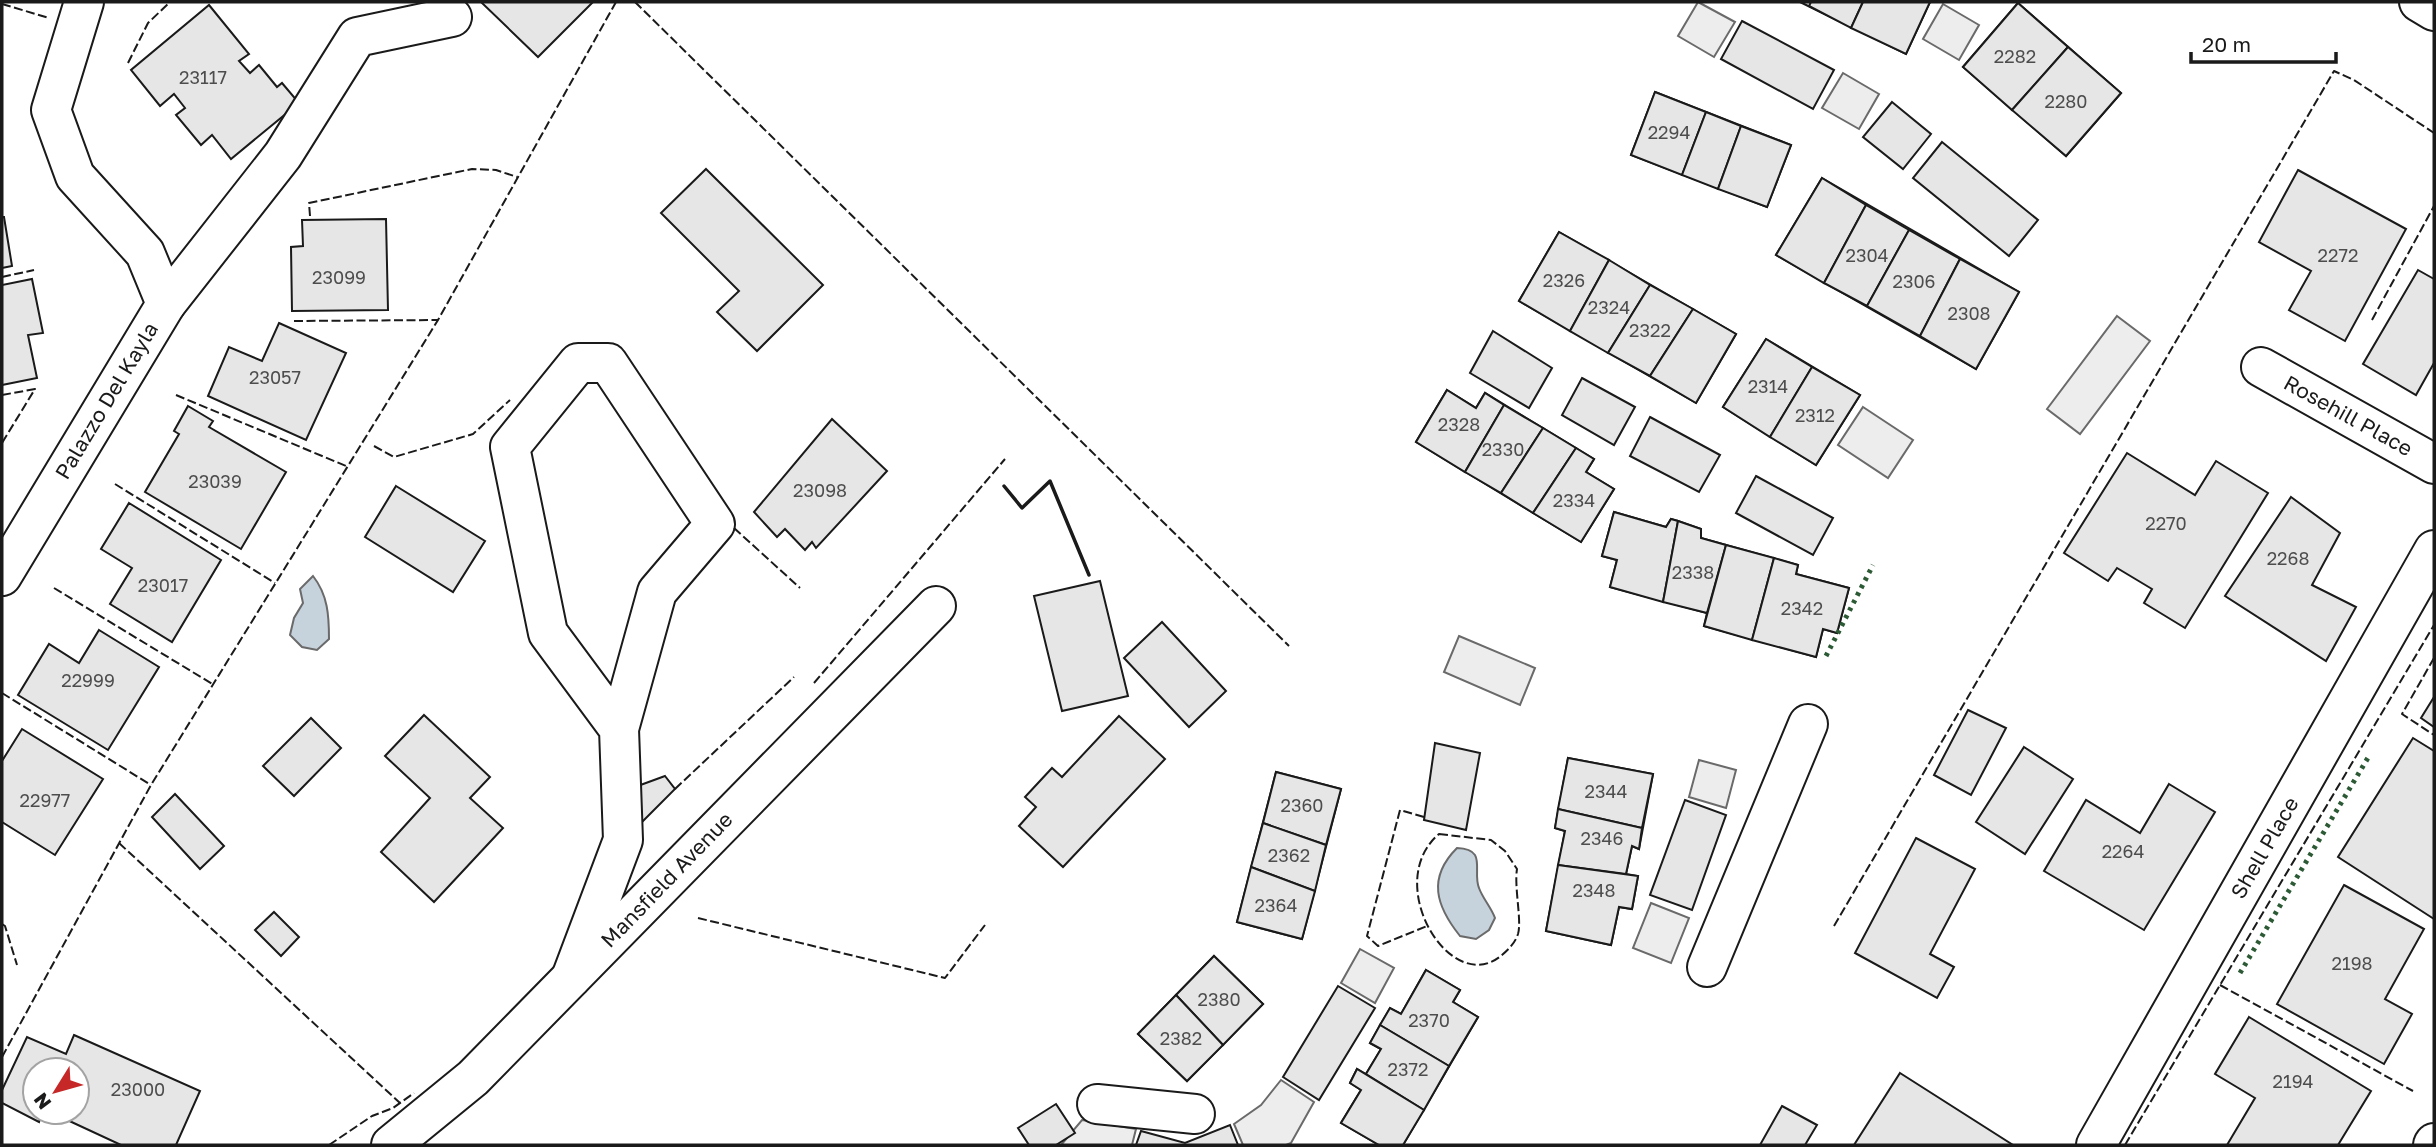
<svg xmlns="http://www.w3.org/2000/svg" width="2436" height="1147" font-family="'Golos Text',sans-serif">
<rect width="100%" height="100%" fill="#fff"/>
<g fill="#ededed" stroke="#6a6a6a" stroke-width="2">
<path d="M1698 2 1735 22 1714 57 1678 36Z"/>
<path d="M1943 4 1979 25 1959 60 1923 39Z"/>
<path d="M1843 73 1879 94 1859 129 1822 108Z"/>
<path d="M2117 316 2150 341 2080 434 2047 409Z"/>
<path d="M1863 407 1913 440 1888 478 1838 445Z"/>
<path d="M1459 636 1535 668 1520 705 1444 672Z"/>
<path d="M1699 760 1736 770 1726 808 1689 797Z"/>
<path d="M1651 903 1689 918 1671 963 1633 948Z"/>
<path d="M1360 949 1394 968 1375 1003 1341 983Z"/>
<path d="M1281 1080 1314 1102 1291 1143 1286 1145H1243L1234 1124 1261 1105Z"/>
<path d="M1082 1120 1136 1129 1132 1145H1061Z"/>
</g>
<g fill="#c6d2dc" stroke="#6a6a6a" stroke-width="2">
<path d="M313 576C328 595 329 616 329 639L317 650 302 647 290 635 294 618 303 603 300 589Z"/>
<path d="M1457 848C1488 849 1472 871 1479 888 1483 899 1491 907 1495 918L1489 930 1476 939 1460 936C1436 906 1427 878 1457 848Z"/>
</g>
<g fill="#e6e6e6" stroke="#1a1a1a" stroke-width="2">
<path d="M481 2H593L538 57Z"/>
<path d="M1800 2H1930L1906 54Z"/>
<path d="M1811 2H1863L1851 28 1809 6Z"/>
<path d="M1863 2H1930L1906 54 1851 28Z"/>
<path d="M2018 3 2121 93 2066 156 1963 67Z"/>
<path d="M2018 3 2068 47 2012 110 1963 67Z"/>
<path d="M209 5 249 54 239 61 250 73 259 65 277 87 282 83 299 103 231 159 212 135 201 145 176 115 185 108 174 94 160 106 131 70Z"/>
<path d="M1742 21 1834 70 1813 109 1721 59Z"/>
<path d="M2068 47 2121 93 2066 156 2012 110Z"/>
<path d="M1655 92 1791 145 1767 207 1631 155Z"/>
<path d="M1655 92 1706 112 1682 175 1631 155Z"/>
<path d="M1892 102 1931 134 1903 169 1863 137Z"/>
<path d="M1706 112 1741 126 1718 189 1682 175Z"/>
<path d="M1741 126 1791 145 1767 207 1718 189Z"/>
<path d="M1942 142 2038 220 2009 256 1913 178Z"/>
<path d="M706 169 823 285 757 351 717 312 739 291 661 213Z"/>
<path d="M2298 170 2406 229 2345 341 2289 310 2311 271 2259 242Z"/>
<path d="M1822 178 2019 292 1976 369 1776 255Z"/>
<path d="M1822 178 1866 205 1824 283 1776 255Z"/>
<path d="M1866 205 1909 230 1867 306 1824 283Z"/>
<path d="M2 217H4L12 266 2 268Z"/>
<path d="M386 219 388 310 292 311 291 247 303 246 302 220Z"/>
<path d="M1909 230 1960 259 1920 336 1867 306Z"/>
<path d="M1559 232 1736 334 1696 403 1519 301Z"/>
<path d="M1559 232 1609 260 1570 331 1519 301Z"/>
<path d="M1960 259 2019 292 1976 369 1920 336Z"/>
<path d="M1609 260 1650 285 1608 353 1570 331Z"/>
<path d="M2418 270 2434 279V363L2416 395 2363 364Z"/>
<path d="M32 279 43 333 28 335 37 378 2 385V285Z"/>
<path d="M1650 285 1693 309 1650 376 1608 353Z"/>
<path d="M1693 309 1736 334 1696 403 1650 376Z"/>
<path d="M279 323 346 353 306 440 208 396 229 347 262 361Z"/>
<path d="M1493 331 1552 368 1529 408 1470 373Z"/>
<path d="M1766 339 1860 395 1816 465 1723 407Z"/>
<path d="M1766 339 1812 367 1770 437 1723 407Z"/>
<path d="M1812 367 1860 395 1816 465 1770 437Z"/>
<path d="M1582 378 1635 407 1614 445 1562 415Z"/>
<path d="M1447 390 1476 408 1485 393 1594 459 1586 472 1614 489 1581 542 1416 442Z"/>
<path d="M1447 390 1476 408 1485 393 1504 405 1465 472 1416 442Z"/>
<path d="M1504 405 1543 428 1501 493 1465 472Z"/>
<path d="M188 406 213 421 209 427 286 472 241 549 145 492 179 434 174 431Z"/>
<path d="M1650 417 1720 455 1699 492 1630 456Z"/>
<path d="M832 419 887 471 816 548 812 542 805 550 785 529 777 537 754 512Z"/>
<path d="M1543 428 1576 448 1533 513 1501 493Z"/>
<path d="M1576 448 1594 459 1586 472 1614 489 1581 542 1533 513Z"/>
<path d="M2127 453 2195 495 2216 461 2268 493 2185 628 2144 603 2152 589 2117 568 2108 581 2064 553Z"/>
<path d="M1756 476 1833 518 1813 555 1736 513Z"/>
<path d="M396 486 485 541 453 592 365 537Z"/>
<path d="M2291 497 2340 533 2312 585 2356 607 2326 661 2225 596Z"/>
<path d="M129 503 221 560 172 642 110 604 132 568 101 549Z"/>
<path d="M1614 512 1666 527 1671 519 1678 521 1701 529V538L1798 565 1796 574 1849 588 1837 633 1823 629 1816 657 1704 626 1707 613 1610 587 1617 560 1602 556Z"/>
<path d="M1614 512 1666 527 1671 519 1678 521 1663 602 1610 587 1617 560 1602 556Z"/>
<path d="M1678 521 1701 529V538L1726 545 1707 613 1663 602Z"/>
<path d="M1726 545 1774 558 1752 640 1704 626Z"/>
<path d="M1774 558 1798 565 1796 574 1849 588 1837 633 1823 629 1816 657 1752 640Z"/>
<path d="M1100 581 1128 696 1062 711 1034 596Z"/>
<path d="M1162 622 1226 691 1189 727 1124 658Z"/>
<path d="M99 630 159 667 108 750 18 695 49 644 79 663Z"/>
<path d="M2434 697V727L2421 718Z"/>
<path d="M1968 710 2006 728 1971 795 1934 775Z"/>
<path d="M424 715 490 777 470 798 503 828 434 902 381 852 430 798 385 756Z"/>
<path d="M1119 716 1165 759 1063 867 1019 826 1036 807 1025 797 1052 768 1062 777Z"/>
<path d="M311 718 341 748 294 796 263 766Z"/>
<path d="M22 729 103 779 55 855 2 822V761Z"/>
<path d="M2413 738 2434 751V919L2338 857Z"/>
<path d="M1435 743 1480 753 1466 830 1424 820Z"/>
<path d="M2024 747 2073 779 2025 854 1976 822Z"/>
<path d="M1568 758 1653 774 1639 849 1632 846 1626 874 1638 876 1632 909 1619 907 1611 945 1546 931 1565 831 1555 828Z"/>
<path d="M1568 758 1653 774 1642 828 1558 809Z"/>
<path d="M1276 772 1341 789 1302 939 1237 922Z"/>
<path d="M1276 772 1341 789 1326 845 1263 823Z"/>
<path d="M665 776 675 789 639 825 635 787Z"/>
<path d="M2169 784 2215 812 2144 930 2044 871 2086 800 2140 833Z"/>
<path d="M175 794 224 846 200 869 152 817Z"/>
<path d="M1685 800 1726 815 1692 910 1650 895Z"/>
<path d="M1558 809 1642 828 1639 849 1632 846 1626 874 1558 865 1565 831 1555 828Z"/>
<path d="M1263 823 1326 845 1315 891 1251 867Z"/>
<path d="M1916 838 1975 869 1930 954 1954 967 1937 998 1855 953Z"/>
<path d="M1558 865 1638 876 1632 909 1619 907 1611 945 1546 931Z"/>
<path d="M1251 867 1315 891 1302 939 1237 922Z"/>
<path d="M2344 885 2424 929 2385 999 2412 1014 2384 1064 2277 1004Z"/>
<path d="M274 912 299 937 281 956 255 930Z"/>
<path d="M1214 956 1263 1004 1187 1081 1138 1034Z"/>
<path d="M1214 956 1263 1004 1223 1045 1176 995Z"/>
<path d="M1426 970 1460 990 1453 1002 1478 1017 1403 1145H1379L1341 1123 1361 1090 1350 1083 1357 1069 1366 1074 1381 1049 1370 1043 1390 1008 1401 1014Z"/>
<path d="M1426 970 1460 990 1453 1002 1478 1017 1449 1066 1380 1025 1390 1008 1401 1014Z"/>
<path d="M1338 986 1375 1008 1319 1100 1283 1077Z"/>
<path d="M1176 995 1223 1045 1187 1081 1138 1034Z"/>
<path d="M2249 1017 2371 1091 2338 1145H2227L2255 1098 2215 1074Z"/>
<path d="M1380 1025 1449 1066 1424 1110 1366 1074 1381 1049 1370 1043Z"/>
<path d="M74 1035 200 1091 176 1145H121L50 1112H77V1070H35V1112H42L39 1122 2 1103V1090L27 1037 66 1054Z"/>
<path d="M1357 1069 1424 1110 1403 1145H1379L1341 1123 1361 1090 1350 1083Z"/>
<path d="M1900 1073 2013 1145H1854Z"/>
<path d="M1056 1104 1075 1133 1056 1145H1029L1018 1128Z"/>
<path d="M1782 1106 1817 1125 1805 1145H1760Z"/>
<path d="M1230 1125 1238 1145H1136L1141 1131 1185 1143Z"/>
</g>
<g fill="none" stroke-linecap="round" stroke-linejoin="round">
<defs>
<g id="minor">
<path d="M166 304 283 155 357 37 452 17"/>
<path d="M2261 367 2434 464"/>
<path d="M2 576 166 304 145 253 75 176 51 110 84 2"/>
<path d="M1707 967 1808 724"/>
<path d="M571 978 623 840 619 729 548 633 510 447 578 363H608L715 524 657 592 619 729"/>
<path d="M1097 1104 1195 1114"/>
<path d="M391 1145 473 1078 936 606"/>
<path d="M2096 1145 2434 550"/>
<path d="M2433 1145 2434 1143"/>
</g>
<path id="major" d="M2419 2 2434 11"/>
</defs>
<use href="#minor" stroke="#1a1a1a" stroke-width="42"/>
<use href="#major" stroke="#1a1a1a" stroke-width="42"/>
<use href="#minor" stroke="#fff" stroke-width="38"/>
<use href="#major" stroke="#fff" stroke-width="38"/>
<g stroke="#2b5a34" stroke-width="5" stroke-dasharray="3.5 5" stroke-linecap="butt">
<path d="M1826 656 1873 565"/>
<path d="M2240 973 2369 756"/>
</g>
<g stroke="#1a1a1a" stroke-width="2" stroke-dasharray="9 3.5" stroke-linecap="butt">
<path d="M635 2 1289 646"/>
<path d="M2 4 49 18"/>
<path d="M128 63 148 23 170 2"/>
<path d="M310 216 309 203 472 169 496 170 517 177"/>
<path d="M2 277 34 270"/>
<path d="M2372 320 2434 206"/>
<path d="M294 321 438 320"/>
<path d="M2 395 35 389 2 443"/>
<path d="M176 395 346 466"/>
<path d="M374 446 394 457 473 434 510 400"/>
<path d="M115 484 275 583"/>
<path d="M734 528 800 588"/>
<path d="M54 588 214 685"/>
<path d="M2434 658 2402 714 2434 735"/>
<path d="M814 683 1005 459"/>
<path d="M2 693 151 785"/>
<path d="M675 789 794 677"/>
<path d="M1424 817 1400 810 1367 936 1378 946 1427 926"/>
<path d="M1439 834 1491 840 1505 851 1517 869C1514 887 1522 921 1518 934 1515 943 1509 949 1502 955 1451 999 1381 883 1439 834Z"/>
<path d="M119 843 400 1103"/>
<path d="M698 918 945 978 985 925"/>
<path d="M2 924 5 926 17 965"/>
<path d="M1834 926 2334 71 2354 80 2434 133"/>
<path d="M2220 985 2413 1091"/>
<path d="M2 1057 151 785 438 320 616 2"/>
<path d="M329 1145 372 1116 393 1108 414 1093"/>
<path d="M2125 1145 2434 625"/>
</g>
<path stroke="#1a1a1a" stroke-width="3.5" d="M1004 486 1022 508 1050 481 1089 575"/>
</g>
<g text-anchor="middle" stroke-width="5" stroke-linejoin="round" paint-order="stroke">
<g font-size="18" fill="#4d4d4d">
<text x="2015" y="63">2282</text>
<text x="203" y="84">23117</text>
<text x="2066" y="108">2280</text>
<text x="1669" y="139">2294</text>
<text x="1867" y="262">2304</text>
<text x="2338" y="262">2272</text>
<text x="339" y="284">23099</text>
<text x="1564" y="287">2326</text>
<text x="1914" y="288">2306</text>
<text x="1609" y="314">2324</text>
<text x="1969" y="320">2308</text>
<text x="1650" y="337">2322</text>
<text x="275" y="384">23057</text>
<text x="1768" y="393">2314</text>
<text x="1815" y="422">2312</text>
<text x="1459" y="431">2328</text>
<text x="1503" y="456">2330</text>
<text x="215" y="488">23039</text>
<text x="820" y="497">23098</text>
<text x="1574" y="507">2334</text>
<text x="2166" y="530">2270</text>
<text x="2288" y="565">2268</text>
<text x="1693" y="579">2338</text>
<text x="163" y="592">23017</text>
<text x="1802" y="615">2342</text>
<text x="88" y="687">22999</text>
<text x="1606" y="798">2344</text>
<text x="45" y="807">22977</text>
<text x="1302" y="812">2360</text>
<text x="1602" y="845">2346</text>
<text x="2123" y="858">2264</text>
<text x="1289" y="862">2362</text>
<text x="1594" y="897">2348</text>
<text x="1276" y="912">2364</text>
<text x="2352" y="970">2198</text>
<text x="1219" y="1006">2380</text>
<text x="1429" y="1027">2370</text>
<text x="1181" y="1045">2382</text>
<text x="1408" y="1076">2372</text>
<text x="2293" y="1088">2194</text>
<text x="138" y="1096">23000</text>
</g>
<g font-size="21" fill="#1a1a1a" stroke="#fff">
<text transform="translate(107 401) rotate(-59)" y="7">Palazzo Del Kayla</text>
<text transform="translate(2348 416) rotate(29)" y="7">Rosehill Place</text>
<text transform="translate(2265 848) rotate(-60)" y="7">Shell Place</text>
<text transform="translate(667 880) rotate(-46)" y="7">Mansfield Avenue</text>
</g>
</g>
<rect width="2436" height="1147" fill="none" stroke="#1a1a1a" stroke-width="7"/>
<g transform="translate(56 1091) rotate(233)"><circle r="33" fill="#ffffff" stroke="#a3a3a3" stroke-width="2"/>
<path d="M0-5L12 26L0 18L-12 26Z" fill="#c62828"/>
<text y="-10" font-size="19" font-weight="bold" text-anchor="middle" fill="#1a1a1a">N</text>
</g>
<path d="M2191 52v10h145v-10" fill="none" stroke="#1a1a1a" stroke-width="3.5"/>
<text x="2202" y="52" font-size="21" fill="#1a1a1a" stroke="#ffffff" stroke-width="5" paint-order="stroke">20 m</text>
</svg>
